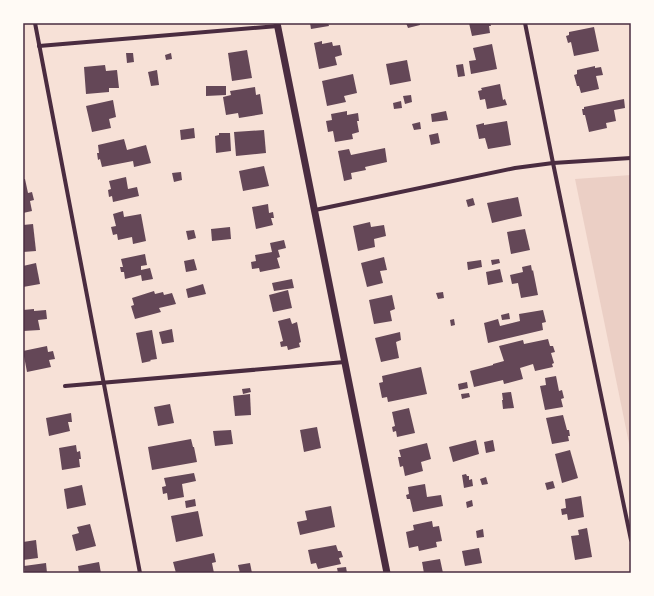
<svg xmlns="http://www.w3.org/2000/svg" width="654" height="596" font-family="Manrope,sans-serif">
<rect width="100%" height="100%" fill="#f7e1d7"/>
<path fill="#ebcfc5" d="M631 175V453L575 179Z"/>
<g fill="#644757">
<path d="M310 23H328L329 26 311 29Z"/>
<path d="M406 23H420V25L408 28Z"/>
<path d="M469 23H490L491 26H489L490 33 472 36Z"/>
<path d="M594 27 599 51 574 56 571 42 568 43 566 36 569 35V32Z"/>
<path d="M322 41V44L332 42 333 46 340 45 342 55 335 57 337 65 319 69 314 43Z"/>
<path d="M492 44 497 69 471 74 469 61 476 60 473 48Z"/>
<path d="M247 50 252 78 232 81 228 53Z"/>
<path d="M126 53H133L134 62 127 63Z"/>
<path d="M171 53 172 59 166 60 165 55Z"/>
<path d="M407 60 411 81 390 85 386 64Z"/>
<path d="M463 64 465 76 458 77 456 65Z"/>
<path d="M105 65 106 71 117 70 119 88H109V92L86 94 84 67Z"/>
<path d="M595 66V68L601 67 603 75 596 76 599 89 581 93 579 86H577L574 75 577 74V70Z"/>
<path d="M157 70 159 85 151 86 148 72Z"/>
<path d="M353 74 357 93 344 96 346 102 327 106 322 81Z"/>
<path d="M500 84 503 100 505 99 507 105 487 109 485 99 480 100 478 91 482 90 481 88Z"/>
<path d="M206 86H226V95L206 96Z"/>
<path d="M255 87 256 95 260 94 263 114 239 118 238 113 226 115 223 97 231 95 230 91Z"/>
<path d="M411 95 412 102 405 104 403 96Z"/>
<path d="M624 99 625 108 614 110 616 121 606 123 607 128 589 132 585 115H583L582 109H584V107Z"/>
<path d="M113 100 116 117 109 119 111 128 92 132 86 106Z"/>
<path d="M401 101 402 108 394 109 393 103Z"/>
<path d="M347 111V115L358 113 359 121H357L359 132 352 134 353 139 335 142 333 131 328 132 326 121 332 120 331 114Z"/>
<path d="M446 111 448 120 432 122 431 114Z"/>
<path d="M507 121 511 145 488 149 485 138 479 139 476 125 484 123V125Z"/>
<path d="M420 122 421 129 414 130 412 124Z"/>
<path d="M194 128 195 138 181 140 180 130Z"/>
<path d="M264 130 266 153 236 156 234 132Z"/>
<path d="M219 133H230L231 151 216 153 215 136 219 135Z"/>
<path d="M438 133 440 143 431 145 429 135Z"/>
<path d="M124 139 127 150 146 145 151 163 134 167 133 161 102 167 100 159 98 160 97 153H99L98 145Z"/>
<path d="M385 148 387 162 365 167 366 170 351 173 352 179 344 181 338 151 349 149 351 155Z"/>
<path d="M264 166 269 186 243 191 239 171Z"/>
<path d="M181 172 182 180 174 182 172 173Z"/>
<path d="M126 177 128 189 137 187 139 196 113 202 112 196 109 197 108 190 111 189 109 181Z"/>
<path d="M23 179H25L28 193 32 192 34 200 30 201 32 211 23 213Z"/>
<path d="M518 197 522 216 492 223 487 203Z"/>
<path d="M473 198 475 205 468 207 466 200Z"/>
<path d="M268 204 269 213 273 212 274 218H271L273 225 256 229 252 207Z"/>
<path d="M123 211 124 217 141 214 146 241 133 244 132 237 118 240 117 234 113 235 111 227 116 226 113 214Z"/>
<path d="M370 222 371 227 384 225 386 236 374 239 375 247 358 251 353 226Z"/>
<path d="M33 224 36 251 23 252V225Z"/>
<path d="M230 227 231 239 212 241 211 229Z"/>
<path d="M525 229 530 250 511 254 507 232Z"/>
<path d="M194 230 196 238 188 240 186 231Z"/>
<path d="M284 240 286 248 278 250 280 257 277 258 280 268 260 272 259 268 252 269 251 262 256 261 255 255 272 252 270 243Z"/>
<path d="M145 254 147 265 141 266V270L150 268 153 279 142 281 141 275 125 279 124 272H121L120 267H123L121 259Z"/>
<path d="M384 257 387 270 380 271 383 283 367 287 361 263Z"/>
<path d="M194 259 197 270 186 272 184 261Z"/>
<path d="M499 259 500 263 492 265 491 260Z"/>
<path d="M481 260 482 267 468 270 467 262Z"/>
<path d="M36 263 40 284 23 287V266Z"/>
<path d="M531 265 532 271 533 270 538 295 521 298 518 283 512 284 510 275 523 272 522 267Z"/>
<path d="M500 269 503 282 488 285 486 272Z"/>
<path d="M292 279 294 288 274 291 272 283Z"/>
<path d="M203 284 206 294 188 298 186 289Z"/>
<path d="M288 290 292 308 273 312 269 295Z"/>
<path d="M154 291 155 294 163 292 164 295 172 293 176 304 159 308 161 312 135 319 131 306 134 305 132 298Z"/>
<path d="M443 292 444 298 438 299 436 293Z"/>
<path d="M392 295 395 309 390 311 392 321 374 324 369 300Z"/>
<path d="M34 309V311L46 310 47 319 38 320 40 330 23 331V310Z"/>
<path d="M543 310 546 322 542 323 543 330 488 343 484 323 498 319 500 326 520 321 519 314Z"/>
<path d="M509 313 510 319 502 320 501 315Z"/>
<path d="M290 318 292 324 297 322 301 342 299 343 300 347 288 350 287 346 281 347 280 342 283 341 278 321Z"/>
<path d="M454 319 455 325 451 326 450 320Z"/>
<path d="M172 329 174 342 162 344 159 332Z"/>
<path d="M152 330 157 359 150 360 151 361 142 363 136 333Z"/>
<path d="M400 332 401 340 396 342 399 358 381 362 375 338Z"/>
<path d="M548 339 550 346H553L555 352 551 353 554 363 552 364 553 367 535 371 533 364 520 368 523 379 504 384 503 380 474 387 470 371 493 365V364L504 361 499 346 523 340 524 344Z"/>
<path d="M47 346 48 352 53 351 55 359 49 360 51 367 27 372 23 351Z"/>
<path d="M421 367 427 394 388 402 387 397 382 398 379 383 383 382 382 376Z"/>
<path d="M556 376 559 391 562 390 564 398 561 399 563 407 545 410 540 386 546 385 545 378Z"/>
<path d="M467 382 468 388 459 390 458 384Z"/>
<path d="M250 388 251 392 243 394 242 389Z"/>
<path d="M511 392 514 408 503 409 502 400H503L502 393Z"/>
<path d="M469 393 470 397 462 399 461 394Z"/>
<path d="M250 394 251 415 235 416 233 396Z"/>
<path d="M170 404 174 423 158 426 154 407Z"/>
<path d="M409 408 415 433 397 437 396 431 393 432 392 427 395 426 392 412Z"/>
<path d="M71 413 72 422H68L70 431 49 436 46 418Z"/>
<path d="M563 415 567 430H569L570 436H568L569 441 552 444 546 418Z"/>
<path d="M317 427 321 448 304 452 300 430Z"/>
<path d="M231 430 233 444 215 446 213 431Z"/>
<path d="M191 439 193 447H194L197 462 152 470 148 447Z"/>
<path d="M476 440 479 454 453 462 449 447Z"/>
<path d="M493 440 495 451 486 453 484 442Z"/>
<path d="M427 443 431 459 421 462 423 471 405 476 403 466 400 467 398 457H401L399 450Z"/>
<path d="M76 445 77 452 80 451 81 459H79L80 467 62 470 59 448Z"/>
<path d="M570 450 578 478 562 483 555 454Z"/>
<path d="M194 473 196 481 182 484 184 497 168 500 167 493 163 494 162 487 166 486 164 478Z"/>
<path d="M466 474 467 476H469V480L472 479 473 486 464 488 462 475Z"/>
<path d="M486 477 488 484 482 485 480 479Z"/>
<path d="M553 481 555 488 547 490 545 483Z"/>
<path d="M425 484 427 497 441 495 443 506 413 512 410 499H407L406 495 409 494 408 487Z"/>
<path d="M82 485 86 505 67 509 64 489Z"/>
<path d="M581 496 584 517 568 520 567 514 562 515 561 509 566 508 565 499Z"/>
<path d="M195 499 196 506 186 508 185 501Z"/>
<path d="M472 500 473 506 467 508 466 502Z"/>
<path d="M331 506 335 527 300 535 297 522 307 520 305 511Z"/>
<path d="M198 511 203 536 176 542 171 516Z"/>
<path d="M432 521 433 527 439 526 442 541 436 542 437 547 419 551 418 546 409 548 406 532 414 530 413 525Z"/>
<path d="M90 524 96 546 76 551 72 535 79 533 77 527Z"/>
<path d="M587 528 592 557 575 560 571 536 579 535 578 530Z"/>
<path d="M483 529 484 537 477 538 476 531Z"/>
<path d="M36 540 38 558 23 560V542Z"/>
<path d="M336 545 338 551H341L343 557 339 558 341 564 318 569 316 563 311 564 308 550Z"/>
<path d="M479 548 482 563 465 566 462 551Z"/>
<path d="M214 553 216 562 212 563 214 573H176L173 562Z"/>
<path d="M440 559 443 573H424L422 562Z"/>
<path d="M99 562 101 573H79L78 566Z"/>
<path d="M46 563 47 573H25L24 566Z"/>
<path d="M250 563 252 573H240L238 565Z"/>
<path d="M346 567 347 573H338L337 568Z"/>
</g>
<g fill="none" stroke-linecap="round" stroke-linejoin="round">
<g stroke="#4a2c40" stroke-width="4">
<path d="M35 23 140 573"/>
<path d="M525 23 553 163 631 540"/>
<path d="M39 46 278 26"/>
<path d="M315 210 515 168 553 163 631 158"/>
<path d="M65 386 345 362"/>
</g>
<path stroke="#4a2c40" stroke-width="7" d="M277 23 387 573"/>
</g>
<rect width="654" height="596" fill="none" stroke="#fffaf5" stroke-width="48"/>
<rect x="24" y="24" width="606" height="548" fill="none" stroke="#4a2c40" stroke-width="1.5"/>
</svg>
